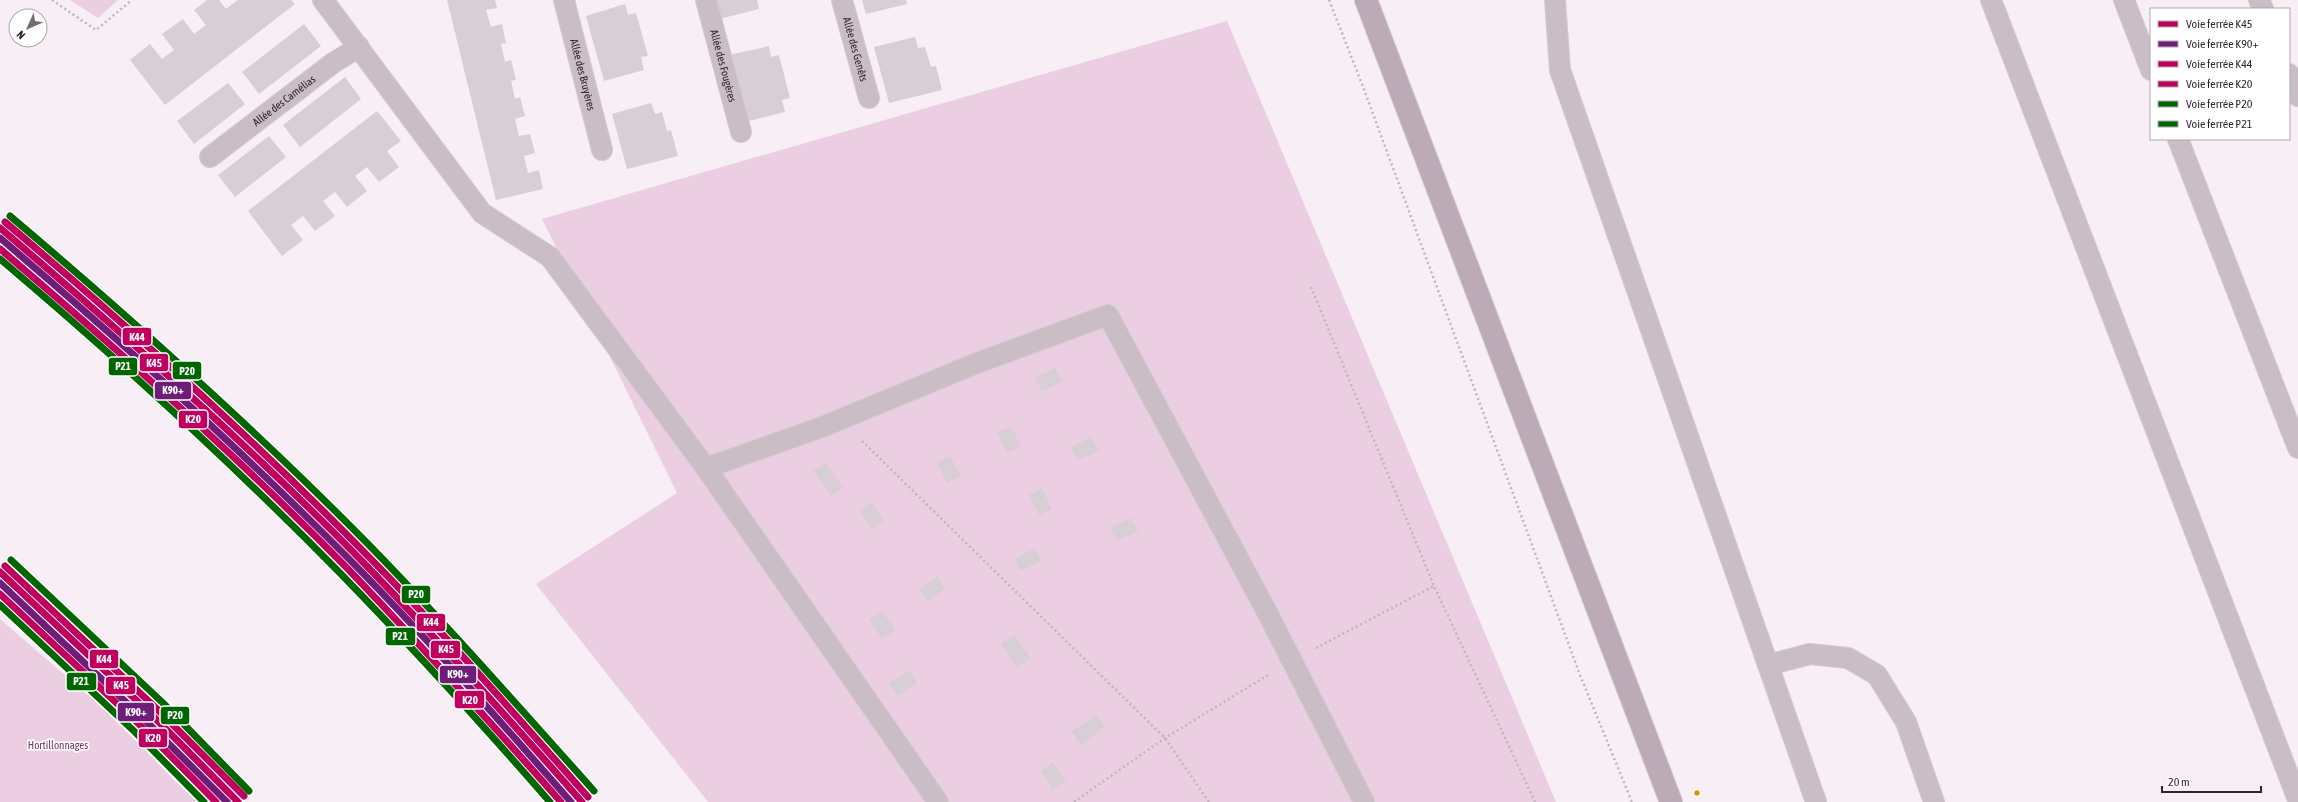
<svg xmlns="http://www.w3.org/2000/svg" width="2298" height="802" font-family="'Asap Condensed',sans-serif">
<rect width="100%" height="100%" fill="#f8eef5"/>
<g fill="#ebcee2">
<path d="M70 0H118L98 18Z"/>
<path d="M1227 21 1556 802H708L536 584 677 493 542 219Z"/>
<path d="M0 619 105 710 196 802H0Z"/>
</g>
<g fill="#d8ced5">
<path d="M207 0H219L226 9 238 0H291L295 4 165 105 130 60 150 44 162 59 174 50 162 34 183 19 194 34 206 25 194 10Z"/>
<path d="M447 0H495L497 8 486 10 491 27 502 24 506 43 501 44 505 62 511 60 516 80 511 81 515 99 520 97 525 116 515 119 519 136 530 134 535 153 524 156 528 173 539 170 543 189 496 200Z"/>
<path d="M714 0H757L759 9 719 19Z"/>
<path d="M862 0H906L907 4 866 14Z"/>
<path d="M625 4 628 15 636 13 648 56 641 57 644 70 604 81 586 16Z"/>
<path d="M304 24 321 46 259 94 242 72Z"/>
<path d="M915 37 918 48 925 47 931 67 936 66 942 90 889 103 874 47Z"/>
<path d="M769 46 771 57 779 55 790 98 782 100 785 112 745 122 729 55Z"/>
<path d="M345 77 361 99 300 147 283 125Z"/>
<path d="M228 83 245 104 194 144 177 121Z"/>
<path d="M651 103 655 114 662 112 667 131 671 130 678 156 627 169 612 114Z"/>
<path d="M377 111 401 141 387 151 399 167 379 182 367 167 355 176 367 191 347 207 335 192 323 201 335 216 315 231 303 216 291 225 303 240 282 256 248 211Z"/>
<path d="M269 136 286 157 235 197 218 175Z"/>
<path d="M1055 368 1062 381 1042 392 1035 378Z"/>
<path d="M1011 426 1021 446 1007 453 997 433Z"/>
<path d="M1091 437 1099 450 1078 461 1071 447Z"/>
<path d="M950 456 961 476 947 483 937 463Z"/>
<path d="M826 463 843 488 831 496 813 471Z"/>
<path d="M1042 488 1052 509 1039 515 1029 495Z"/>
<path d="M871 502 884 520 872 529 859 511Z"/>
<path d="M1131 518 1138 531 1117 541 1110 528Z"/>
<path d="M1035 548 1042 561 1020 571 1014 559Z"/>
<path d="M937 576 945 588 928 601 919 590Z"/>
<path d="M882 611 895 630 882 639 869 620Z"/>
<path d="M1014 635 1031 658 1017 668 1001 644Z"/>
<path d="M909 670 917 683 898 696 889 683Z"/>
<path d="M1096 715 1105 727 1081 745 1071 732Z"/>
<path d="M1053 762 1066 781 1053 790 1041 771Z"/>
</g>
<g fill="none" stroke-linecap="round" stroke-linejoin="round">
<defs>
<g id="service">
<path d="M323 0 482 213 550 257 706 468 938 802"/>
<path id="s1" d="M564 0 602 150"/>
<path id="s2" d="M706 0 741 132"/>
<path id="s3" d="M842 0 869 98"/>
<path d="M1555 0 1560 70 1816 802"/>
<path d="M1991 0 2298 800"/>
<path d="M2124 0 2151 70"/>
<path d="M2259 0 2263 9"/>
<path d="M2289 74 2298 96"/>
<path d="M2178 139 2298 448"/>
<path id="s4" d="M210 157 333 63 359 47"/>
<path d="M706 468 822 427 977 363 1108 315 1268 614 1364 802"/>
<path d="M1768 665 1810 654 1848 658 1877 675 1906 722 1934 802"/>
</g>
<path id="primary" d="M1366 0 1671 802"/>
</defs>
<use href="#service" stroke="#d3cad0" stroke-width="22"/>
<use href="#primary" stroke="#d3cad0" stroke-width="24"/>
<g stroke="#c1b5bd" stroke-width="2.5" stroke-dasharray="2 3" stroke-linecap="butt">
<path d="M52 0 96 30 132 0"/>
<path d="M1329 0 1362 84 1580 675 1632 802"/>
<path d="M1311 287 1434 586 1535 802"/>
<path d="M862 441 1165 738 1209 802"/>
<path d="M0 606 72 661 197 802"/>
<path d="M1316 648 1434 586"/>
<path d="M1074 802 1165 738 1268 675"/>
</g>
<use href="#service" stroke="#cbbdc6" stroke-width="20"/>
<use href="#primary" stroke="#bdaab7" stroke-width="22"/>
<defs>
<g id="rail-1">
<path d="M0 228C123 333 244 441 357 556 435 636 509 719 582 802"/>
<path d="M0 572 152 715 238 802"/>
</g>
<g id="rail-2">
<path d="M0 238C121 341 239 448 351 561 427 638 499 720 571 802"/>
<path d="M0 583 146 721 227 802"/>
</g>
<g id="rail-3">
<path d="M5 222C129 327 249 435 363 551 441 630 514 713 588 797"/>
<path d="M5 566 157 709 244 796"/>
</g>
<g id="rail-4">
<path d="M0 249C120 351 237 456 347 568 420 644 491 723 561 802"/>
<path d="M0 594 141 726 216 802"/>
</g>
<g id="rail-5">
<path d="M10 216C134 321 255 429 369 545 446 624 520 708 594 791"/>
<path d="M11 560 163 703 249 791"/>
</g>
<g id="rail-6">
<path d="M0 259C118 359 232 463 340 573 412 647 482 724 550 802"/>
<path d="M0 605 135 732 204 802"/>
</g>
</defs>
<use href="#rail-1" stroke="#fff" stroke-width="10"/>
<use href="#rail-2" stroke="#fff" stroke-width="10"/>
<use href="#rail-3" stroke="#fff" stroke-width="10"/>
<use href="#rail-4" stroke="#fff" stroke-width="10"/>
<use href="#rail-5" stroke="#fff" stroke-width="10"/>
<use href="#rail-6" stroke="#fff" stroke-width="10"/>
<use href="#rail-1" stroke="#bf005f" stroke-width="7"/>
<use href="#rail-2" stroke="#6e1e78" stroke-width="7"/>
<use href="#rail-3" stroke="#bf005f" stroke-width="7"/>
<use href="#rail-4" stroke="#bf005f" stroke-width="7"/>
<use href="#rail-5" stroke="#060" stroke-width="7"/>
<use href="#rail-6" stroke="#060" stroke-width="7"/>
</g>
<circle fill="#d99207" stroke="#fff" stroke-width="1.5" cx="1697" cy="793" r="3.5"/>
<g text-anchor="middle" stroke-width="3.5" stroke-linejoin="round" paint-order="stroke">
<g font-size="11" fill="#30242c" stroke="#fff">
<text dy="4" stroke="none"><textPath href="#s3" startOffset="51">Allée des Genêts</textPath></text>
<text dy="4" stroke="none"><textPath href="#s2" startOffset="68">Allée des Fougères</textPath></text>
<text dy="4" stroke="none"><textPath href="#s1" startOffset="77">Allée des Bruyères</textPath></text>
<text dy="4" stroke="none"><textPath href="#s4" startOffset="93">Allée des Camélias</textPath></text>
</g>
<g font-size="11" fill="#763064" stroke="#fff">
<text x="58" y="749">Hortillonnages</text>
</g>
</g>
<g stroke="#fff" stroke-width="1.5">
<rect x="122" y="327" width="30" height="19" rx="4" fill="#bf005f"/>
<rect x="139" y="353" width="30" height="19" rx="4" fill="#bf005f"/>
<rect x="108" y="357" width="30" height="19" rx="4" fill="#060"/>
<rect x="172" y="361" width="30" height="19" rx="4" fill="#060"/>
<rect x="154" y="381" width="38" height="19" rx="4" fill="#6e1e78"/>
<rect x="178" y="410" width="30" height="19" rx="4" fill="#bf005f"/>
<rect x="401" y="585" width="30" height="19" rx="4" fill="#060"/>
<rect x="416" y="613" width="30" height="19" rx="4" fill="#bf005f"/>
<rect x="385" y="627" width="31" height="19" rx="4" fill="#060"/>
<rect x="430" y="640" width="31" height="19" rx="4" fill="#bf005f"/>
<rect x="89" y="649" width="30" height="20" rx="4" fill="#bf005f"/>
<rect x="439" y="665" width="38" height="19" rx="4" fill="#6e1e78"/>
<rect x="66" y="672" width="31" height="19" rx="4" fill="#060"/>
<rect x="105" y="676" width="31" height="19" rx="4" fill="#bf005f"/>
<rect x="454" y="690" width="31" height="19" rx="4" fill="#bf005f"/>
<rect x="117" y="702" width="38" height="20" rx="4" fill="#6e1e78"/>
<rect x="160" y="706" width="30" height="19" rx="4" fill="#060"/>
<rect x="138" y="728" width="30" height="20" rx="4" fill="#bf005f"/>
</g>
<g font-size="11" text-anchor="middle" font-weight="bold" fill="#fff">
<text x="137" y="341">K44</text>
<text x="154" y="367">K45</text>
<text x="123" y="370">P21</text>
<text x="187" y="375">P20</text>
<text x="173" y="394">K90+</text>
<text x="193" y="423">K20</text>
<text x="416" y="598">P20</text>
<text x="431" y="626">K44</text>
<text x="400" y="640">P21</text>
<text x="446" y="653">K45</text>
<text x="104" y="663">K44</text>
<text x="458" y="678">K90+</text>
<text x="81" y="685">P21</text>
<text x="121" y="689">K45</text>
<text x="470" y="704">K20</text>
<text x="136" y="716">K90+</text>
<text x="175" y="719">P20</text>
<text x="153" y="742">K20</text>
</g>
<rect x="2150" y="8" width="140" height="132" fill="#ffffff" stroke="#aca7ab"/>
<rect x="2158" y="21" width="20" height="6" fill="#bf005f" stroke="#aca7ab"/>
<text x="2186" y="28" font-size="12" fill="#30242c">Voie ferrée K45</text>
<rect x="2158" y="41" width="20" height="6" fill="#6e1e78" stroke="#aca7ab"/>
<text x="2186" y="48" font-size="12" fill="#30242c">Voie ferrée K90+</text>
<rect x="2158" y="61" width="20" height="6" fill="#bf005f" stroke="#aca7ab"/>
<text x="2186" y="68" font-size="12" fill="#30242c">Voie ferrée K44</text>
<rect x="2158" y="81" width="20" height="6" fill="#bf005f" stroke="#aca7ab"/>
<text x="2186" y="88" font-size="12" fill="#30242c">Voie ferrée K20</text>
<rect x="2158" y="101" width="20" height="6" fill="#006600" stroke="#aca7ab"/>
<text x="2186" y="108" font-size="12" fill="#30242c">Voie ferrée P20</text>
<rect x="2158" y="121" width="20" height="6" fill="#006600" stroke="#aca7ab"/>
<text x="2186" y="128" font-size="12" fill="#30242c">Voie ferrée P21</text>
<g transform="translate(28 28) rotate(225)"><circle r="19" fill="#ffffff" stroke="#aca7ab"/>
<path d="M0-3L7 15L0 10L-7 15Z" fill="#766b72"/>
<text y="-6" font-size="11" font-weight="bold" text-anchor="middle" fill="#30242c">N</text>
</g>
<path d="M2162 786v6h99v-6" fill="none" stroke="#30242c" stroke-width="2"/>
<text x="2168" y="786" font-size="12" fill="#30242c" stroke="#ffffff" stroke-width="3" paint-order="stroke">20 m</text>
</svg>
